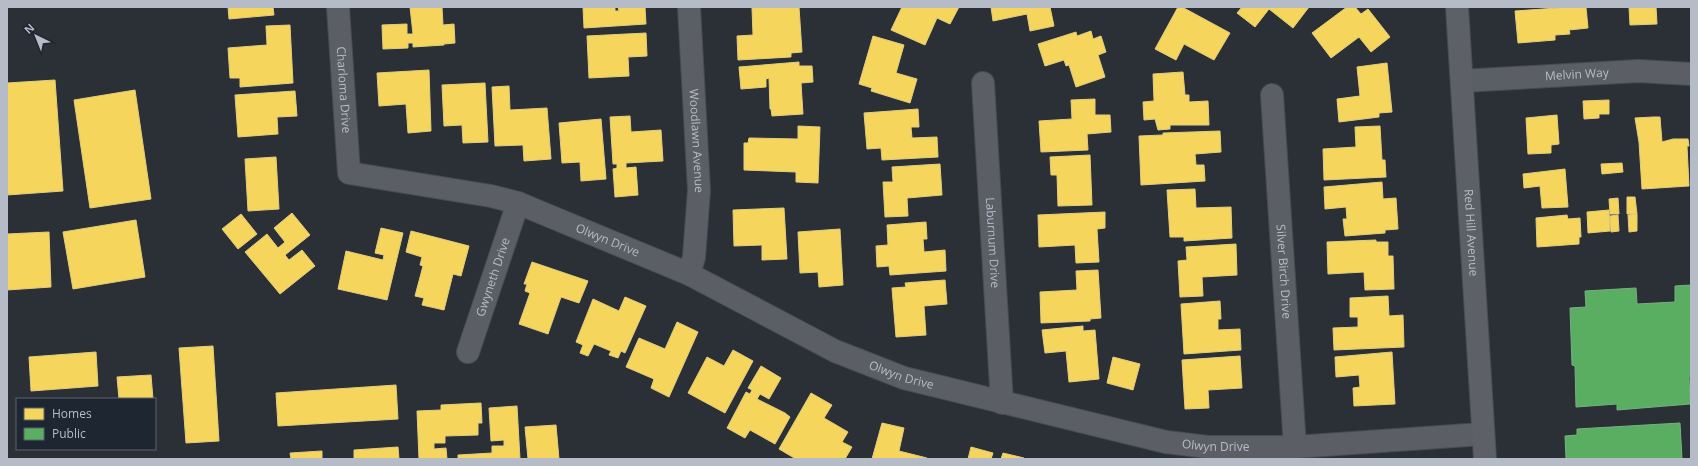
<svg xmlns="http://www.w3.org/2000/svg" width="1698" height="466" font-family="'Open Sans',sans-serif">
<rect width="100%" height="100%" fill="#2b3037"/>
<g fill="#f6d55c" stroke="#e2ce7c">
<path d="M228 7H273L274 15 229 19Z"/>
<path d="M410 7H442L443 25 454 24 455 43 444 44V45L413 47V43H408V48L383 49 382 25 407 24V34H413Z"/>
<path d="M583 7H615V11H619L618 7H645L646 24 584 28Z"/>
<path d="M774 7H799L802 52 791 53V57L738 60 737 36 753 35 752 8Z"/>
<path d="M902 7H959L950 24 937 18 925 45 891 30Z"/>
<path d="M991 7H1050L1054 26 1030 31 1027 14 993 21Z"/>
<path d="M1178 7H1182L1230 33 1214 60 1184 44 1176 60 1155 49Z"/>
<path d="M1242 7H1309L1293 28 1269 9 1255 27 1237 13Z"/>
<path d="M1347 7H1355L1361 14 1368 9 1390 37 1371 52 1359 37 1331 58 1312 33Z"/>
<path d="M1572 7H1586L1588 28 1569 30 1570 34 1555 35V40L1518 43 1515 11Z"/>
<path d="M1629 7H1656L1657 24 1630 25Z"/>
<path d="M290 25 293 83 240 87V78H230L228 48 267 45 266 26Z"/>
<path d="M1091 31 1093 39 1101 36 1106 52 1098 55 1105 77 1076 87 1069 65 1066 66 1064 60 1045 66 1038 44 1076 32 1077 36Z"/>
<path d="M646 33 647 56 628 57 629 76 589 78 587 36Z"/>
<path d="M873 36 904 45 896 73 917 79 910 103 871 91 872 88 859 84Z"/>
<path d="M799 62V66H812L813 82 801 83 803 114 772 116 771 109H770L769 78 766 79V87L741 89 739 67Z"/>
<path d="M1387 63 1392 112 1379 113V117L1339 122 1337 99 1360 96 1357 67Z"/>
<path d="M429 70 431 131 408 133 406 104 379 106 377 73Z"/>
<path d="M1183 72 1185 95H1189V102L1208 101 1209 125H1170V129L1158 130 1155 119 1144 120 1143 102 1154 101 1153 74Z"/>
<path d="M55 80 63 191 7 195V83Z"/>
<path d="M485 83 488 142 463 143 462 125 444 126 442 85Z"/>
<path d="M509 86 510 110 547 108 551 159 524 161 523 145 495 146 492 87Z"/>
<path d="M135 90 151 199 90 208 74 100Z"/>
<path d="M295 91 297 116 277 117 278 134 238 137 235 95Z"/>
<path d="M1095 99V115H1110L1111 132 1087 134 1088 150 1041 152 1039 121 1072 119 1071 100Z"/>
<path d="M1609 100V114H1599V118L1584 119 1583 101Z"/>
<path d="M918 109 919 127H911L912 138 937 137 938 157 882 160 881 148 867 149 864 113Z"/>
<path d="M1557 115 1559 144 1551 145V153L1528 154 1526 118Z"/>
<path d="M630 116 631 132 661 130 663 161 626 163V168L636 167 638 195 615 197 613 169 617 168V164H613L610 117Z"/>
<path d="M1653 117H1660L1662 142 1673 139H1688L1689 146H1687L1689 186 1642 189 1639 142 1635 118Z"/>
<path d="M601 119 606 179 581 181 580 162 562 163 559 123Z"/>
<path d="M798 126 820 127 818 183 796 182V172L744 170V143H748L749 138 798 139Z"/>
<path d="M1380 126 1382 160H1385L1386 177 1324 180 1323 149 1356 147 1355 127Z"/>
<path d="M1220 131 1221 152 1195 154 1196 165H1204L1205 181 1141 185 1139 136 1163 135V133Z"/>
<path d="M1090 155 1092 205 1058 206 1057 175H1051L1050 157Z"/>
<path d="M276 157 279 209 248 211 245 159Z"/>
<path d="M1622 163 1623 172 1602 174 1601 164Z"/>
<path d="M940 164 942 195 907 198 908 216 885 217 883 182H893L892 167Z"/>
<path d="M1565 169 1568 207 1542 208 1540 186 1524 188 1523 174Z"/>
<path d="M1382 182 1383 199 1396 198 1398 229 1385 230V233L1345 236 1343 219H1347L1346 207 1325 209 1324 187Z"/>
<path d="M1195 189 1196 208 1231 207 1232 238 1184 241V237H1170L1167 190Z"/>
<path d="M1627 197H1635L1637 214H1627Z"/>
<path d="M1618 198 1619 214H1610L1609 199Z"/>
<path d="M784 208 787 259 762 260V245L734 246 733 210Z"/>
<path d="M1609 210 1610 231 1588 233 1587 212Z"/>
<path d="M1105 212V228L1097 229 1099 262 1076 263 1075 245 1039 247 1038 215Z"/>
<path d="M292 213 310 235 285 255 289 260 302 250 315 266 280 294 245 252 267 234 278 248 285 242 274 228Z"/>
<path d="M241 214 257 234 238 249 222 229Z"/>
<path d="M1637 214V231L1629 232 1628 215Z"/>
<path d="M1567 215 1568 219 1580 218 1581 237H1579V244L1537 247 1536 218Z"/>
<path d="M1618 215 1619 231 1611 232 1610 216Z"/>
<path d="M136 220 145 277 73 289 63 232Z"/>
<path d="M926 222 927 239H923L924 252 945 250 946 271 890 275 889 266 877 267 876 246 888 245 887 225Z"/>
<path d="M381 228 403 233 387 300 338 289 346 251 383 260 384 255 375 253Z"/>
<path d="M840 229 843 285 819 287 818 272 800 273 798 232Z"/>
<path d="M411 231 469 246 461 276 453 274 444 310 422 305 424 298 415 296 423 266 420 265 422 257 406 252Z"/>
<path d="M49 232 51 287 7 290V234Z"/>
<path d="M1376 240V242H1388V256H1393L1394 289 1365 290 1364 272 1328 274 1327 242Z"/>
<path d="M1236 244 1237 275 1202 277 1203 296 1180 297 1178 261 1187 260 1186 247Z"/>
<path d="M532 262 588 281 579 303 561 297 548 334 519 324 530 293 525 291 527 284H524Z"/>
<path d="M1098 270 1101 318 1090 319V321L1041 323 1040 292 1077 290 1076 271Z"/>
<path d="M945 280 947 304 924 306 926 335 896 337 892 288 906 287 905 283Z"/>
<path d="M1388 296 1389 316 1403 315 1404 347 1334 350 1333 328 1358 327V317H1350V298Z"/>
<path d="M625 297 646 306 625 353 621 351 618 358 609 355 611 351 594 344 588 356 580 353 583 345 576 342 593 299 619 311Z"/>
<path d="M1220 301 1221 319H1218V330L1240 329 1241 350 1184 354 1181 304Z"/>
<path d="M677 322 698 332 669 397 651 388 654 379 626 367 639 338 665 349Z"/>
<path d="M1083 326V331L1095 330 1099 379 1069 382 1066 351 1045 353 1042 330Z"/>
<path d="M213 346 219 441 186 443 179 348Z"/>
<path d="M733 350 753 361 725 413 688 393 707 357 724 366Z"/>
<path d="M96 352 98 386 31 391 29 357Z"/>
<path d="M1392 352 1395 404 1354 406 1353 388 1360 387 1359 375 1336 377 1335 357Z"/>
<path d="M1240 356 1242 388 1208 390 1209 408 1185 409 1182 360Z"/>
<path d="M1113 357 1140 364 1133 390 1107 383Z"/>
<path d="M761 366 781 378 769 399 760 394 757 399 785 413 790 417 775 444 750 430 745 438 727 428 746 392 750 394 752 390 748 388Z"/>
<path d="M151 375 153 399H119L117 377Z"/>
<path d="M396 385 398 419 278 426 276 393Z"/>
<path d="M811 393 832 405 824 418 848 432 842 442 852 447 845 459H796L779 449Z"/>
<path d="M481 403 482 423H478V435L445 436V443H434V449L446 448 447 459H419L417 411 441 410V405Z"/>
<path d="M517 406 520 459H458V455L492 453V446H504V440L491 441 489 408Z"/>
<path d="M882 423 904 428 899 451 927 458V459H872Z"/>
<path d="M556 425 559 459H528L525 427Z"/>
<path d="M398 447 399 459H354V450Z"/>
<path d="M971 447 993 453 991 459H968Z"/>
<path d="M322 451V459H291L290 453Z"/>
<path d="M1003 453 1024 458V459H1001Z"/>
</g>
<g fill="#5aae61" stroke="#75b280">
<path d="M1691 285V376H1689L1690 404 1617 410V404L1576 407 1575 366 1572 365 1570 308 1586 307 1585 291 1636 288 1637 304 1675 302V286Z"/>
<path d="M1680 423 1682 459H1566L1565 436 1577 435V429Z"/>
</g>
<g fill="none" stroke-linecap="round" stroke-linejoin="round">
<defs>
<g id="minor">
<path id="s1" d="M338 7 349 173 491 196 518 203 689 274 835 351 904 378 1166 442 1208 447H1295L1483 434"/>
<path id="s2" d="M689 7 699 190 694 257 689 274"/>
<path id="s3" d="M1462 81 1638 71 1691 74"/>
<path id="s4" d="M983 83 1002 403"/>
<path id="s5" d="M1272 95 1295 447"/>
<path id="s6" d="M468 352 518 203"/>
</g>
<g id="major">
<path id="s7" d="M1457 7 1485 459"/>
</g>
</defs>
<use href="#minor" stroke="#484c52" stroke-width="24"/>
<use href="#major" stroke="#484c54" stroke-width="24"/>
<use href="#minor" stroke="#5b5e65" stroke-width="22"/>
<use href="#major" stroke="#5d6167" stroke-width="22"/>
</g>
<g text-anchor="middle" stroke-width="4" stroke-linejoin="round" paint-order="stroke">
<g font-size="12" fill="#b5bcc8" stroke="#1e2632">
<text dy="4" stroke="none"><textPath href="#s3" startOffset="115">Melvin Way</textPath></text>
<text dy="4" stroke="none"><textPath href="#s1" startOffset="83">Charloma Drive</textPath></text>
<text dy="4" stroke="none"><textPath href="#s2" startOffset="134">Woodlawn Avenue</textPath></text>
<text dy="4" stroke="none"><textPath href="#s7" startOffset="226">Red Hill Avenue</textPath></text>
<text dy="4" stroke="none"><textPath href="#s1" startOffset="435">Olwyn Drive</textPath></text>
<text dy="4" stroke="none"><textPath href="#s4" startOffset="160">Laburnum Drive</textPath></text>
<text dy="4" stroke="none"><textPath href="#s5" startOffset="177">Silver Birch Drive</textPath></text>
<text dy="4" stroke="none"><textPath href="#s6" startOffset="79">Gwyneth Drive</textPath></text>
<text dy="4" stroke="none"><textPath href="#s1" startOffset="759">Olwyn Drive</textPath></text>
<text dy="4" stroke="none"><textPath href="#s1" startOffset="1082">Olwyn Drive</textPath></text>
</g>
</g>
<rect width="1698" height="466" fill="none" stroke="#b5bcc8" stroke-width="16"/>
<rect x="16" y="398" width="140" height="52" fill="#1e2632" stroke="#5a626e"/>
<rect x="24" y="408" width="20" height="12" fill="#f6d55c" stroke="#5a626e"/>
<text x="52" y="418" font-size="12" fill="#b5bcc8">Homes</text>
<rect x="24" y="428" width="20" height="12" fill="#5aae61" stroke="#5a626e"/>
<text x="52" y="438" font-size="12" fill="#b5bcc8">Public</text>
<g transform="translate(36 36) rotate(317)" stroke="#1e2632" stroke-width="3" paint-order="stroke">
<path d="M0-3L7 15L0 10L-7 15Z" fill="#b5bcc8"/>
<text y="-6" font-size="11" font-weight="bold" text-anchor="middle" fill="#b5bcc8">N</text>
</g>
</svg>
